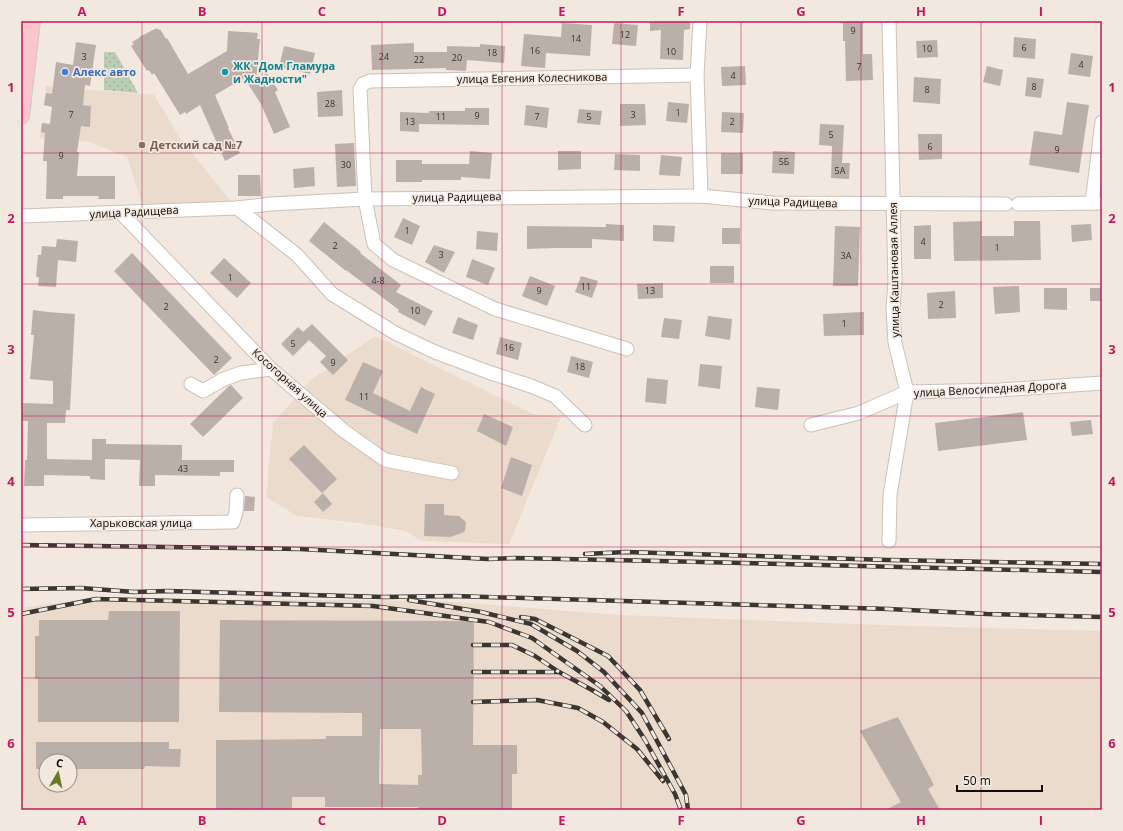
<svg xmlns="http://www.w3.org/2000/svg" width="1123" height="831" font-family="'Open Sans',sans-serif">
<defs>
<pattern id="park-dots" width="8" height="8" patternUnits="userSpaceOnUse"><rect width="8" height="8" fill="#bbcdb4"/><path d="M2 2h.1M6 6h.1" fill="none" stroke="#a0af99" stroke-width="1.8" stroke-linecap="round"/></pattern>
</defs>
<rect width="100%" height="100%" fill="#f2e8df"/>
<g fill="#ebdbcd" fill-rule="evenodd">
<path d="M46 86 154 95 180 138 232 203 143 207 127 157 90 142 40 138 42 123 50 124 52 107 44 105Z"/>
<path d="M375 336 533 414 561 417 509 544 421 541 406 531 359 523 297 516 266 497 273 423 311 380Z"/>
<path d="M91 598 442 601 620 615 883 625 1102 631V810H21V608ZM46 761H70V785H46Z"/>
</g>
<path fill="url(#park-dots)" d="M104 52H115L138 93 104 90Z"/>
<g fill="#bbafaa" fill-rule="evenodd">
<path d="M650 21H690V29L684 30 683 60 660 59 661 30 650 31Z"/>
<path d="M843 21H863V54H872L873 80 846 81 845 41H843Z"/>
<path d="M562 23 592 25 590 56 546 53 545 68 521 66 524 34 561 37Z"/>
<path d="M614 23 638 25 636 46 612 44Z"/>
<path d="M157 28 158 30 160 29 166 39 167 38 188 74 227 51 228 31 258 33 257 39H260L256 80 267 73 278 90 275 92 290 127 274 134 261 104 244 78 215 95 229 128H228L240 153 225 161 200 105 186 114 185 112 180 115 154 73 152 75 149 70 147 71 131 46 134 44 132 42 139 38V37Z"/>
<path d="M1014 37 1036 39 1035 59 1013 57Z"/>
<path d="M937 40 938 57 917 58 916 41Z"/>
<path d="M76 42 96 45 90 86 85 85 83 105 91 106 90 127 81 126 77 152H79L77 176H115V199H98L99 196H63V199H46L47 161H43L45 133 41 132 42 123 50 124 52 107 44 105 46 93 52 94 56 62 73 65Z"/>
<path d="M414 43V52H447V46L480 47V44L505 46 504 63 467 60 466 71 446 70V68L372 70 371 45Z"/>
<path d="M284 46 315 53 310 74 279 67Z"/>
<path d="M1071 53 1093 56 1090 77 1068 74Z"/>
<path d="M745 66 746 85 722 86 721 67Z"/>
<path d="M987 66 1003 70 1000 86 983 82Z"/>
<path d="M914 77 941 79 940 104 913 102Z"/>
<path d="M1027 77 1044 79 1041 98 1025 96Z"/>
<path d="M342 90 343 116 318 117 317 92Z"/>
<path d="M668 102 689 104 687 123 666 121Z"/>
<path d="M1067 102 1089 105 1079 173 1029 165 1034 131 1062 135Z"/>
<path d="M620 104H645L646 125 620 126Z"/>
<path d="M526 105 549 108 547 128 524 125Z"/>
<path d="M465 108H489V125L419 124V132L400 131V112L429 113V111H465Z"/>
<path d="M579 109 602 111 600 125 577 123Z"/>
<path d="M722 112 744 113 743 133 721 132Z"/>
<path d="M820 124 844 125 842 163H850L849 179 831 178 832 146 819 145Z"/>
<path d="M918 134H942V159L919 160Z"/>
<path d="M354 143 356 186 337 187 335 144Z"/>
<path d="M470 151 492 153 490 179 461 177V180H422V182H396V160H422V164H469Z"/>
<path d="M558 151H581V169L558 170Z"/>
<path d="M773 151 795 152 794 174 772 173Z"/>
<rect x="721" y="153" width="22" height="21"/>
<path d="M615 154 640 155V171L614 170Z"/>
<path d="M661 155 682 157 680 176 659 175Z"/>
<path d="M314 167 315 186 294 188 293 169Z"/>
<path d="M238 175H260L261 196H238Z"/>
<path d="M403 218 420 226 412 245 394 237Z"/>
<path d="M982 221V236H1014V221H1040L1041 260 954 261 953 222Z"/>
<path d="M324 222 361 252 360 253 401 285 396 292 433 311 425 326 398 312 399 310 346 270V271L309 241Z"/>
<path d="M606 224 624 225V241L592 239V248H554L527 249V226L606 227Z"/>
<path d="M1091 224 1092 240 1072 242 1071 225Z"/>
<path d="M653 225 675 226 674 242 653 241Z"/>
<path d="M931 225V259H914V226Z"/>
<path d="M835 226 860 227 858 286H833Z"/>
<rect x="722" y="228" width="18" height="16"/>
<path d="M477 231 498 233 497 251 476 249Z"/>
<path d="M57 239 78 241 76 262 58 260 56 287 38 286 39 277H36L38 255H41L42 246 56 247Z"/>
<path d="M434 245 455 252 444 273 425 262Z"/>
<path d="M132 253 232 358 214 375 114 271Z"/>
<path d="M224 258 251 283 237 298 210 273Z"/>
<path d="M472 259 495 268 488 285 466 277Z"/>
<rect x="710" y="266" width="24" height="17"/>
<path d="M530 276 555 286 547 306 522 296Z"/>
<path d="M581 276 598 281 592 298 575 292Z"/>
<path d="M663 283V298L638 299 637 284Z"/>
<path d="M1019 286 1020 312 995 314 993 287Z"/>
<path d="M1044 288H1067V310L1044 309Z"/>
<rect x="1090" y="288" width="12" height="13"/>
<path d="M955 291 956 318 928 319 927 293Z"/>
<path d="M33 310 48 312 75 314 70 410H66L65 423H47V459L92 460V439H106V444L182 445V460H234V472H220V476L155 475V486H139L140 460 105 459V480L90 479V476L44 475V486H24L25 460H27L28 421H22V403L53 404V381L30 379 34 335H31Z"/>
<path d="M864 312V335L824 336 823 314Z"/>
<path d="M708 316 732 319 730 340 705 336Z"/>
<path d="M458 317 478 325 473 340 452 333Z"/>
<path d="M664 318 682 320 679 339 661 337Z"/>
<path d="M312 324 348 360 333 375 320 362 326 356 309 340 293 356 281 344 298 327 303 332Z"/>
<path d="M500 337 522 343 518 360 496 354Z"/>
<path d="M571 356 593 362 589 378 567 372Z"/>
<path d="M363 362 383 371 373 393 410 411 421 387 435 394 417 434 345 400Z"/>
<path d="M700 364 722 366 720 389 698 386Z"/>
<path d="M647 378 668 380 666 404 645 402Z"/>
<path d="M230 385H231L243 398 203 437 190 424Z"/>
<path d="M757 387 780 389 778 410 755 407Z"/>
<path d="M1023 412 1027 440 938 451 935 423Z"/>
<path d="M484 414 513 427 506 446 477 431Z"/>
<path d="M1091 420 1093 434 1072 436 1070 422Z"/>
<path d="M304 445 337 479 322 493 289 459Z"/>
<path d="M511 457 532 465 522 496 501 488Z"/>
<path d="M323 493 332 504 323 512 314 502Z"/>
<path d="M245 496 255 497 254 511H244Z"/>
<path d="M425 504H444V515L459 516 466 522 465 531 462 533 450 537 424 536Z"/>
<path d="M109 611H180L179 722H38V679H35V636H39V620H108Z"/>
<path d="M220 620 474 621 473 745H517V774H512V810H418V807H325V797H292V808L216 809V740L326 739V736H362V713L219 712ZM380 729H421L422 775H418V785L379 784Z"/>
<path d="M898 717 934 785 928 789 940 810H885L901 802 860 731Z"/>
<path d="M36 742H169V749H181L180 767 145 766 144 769H70V761H46V769H36Z"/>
</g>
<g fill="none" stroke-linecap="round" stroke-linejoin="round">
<defs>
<g id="minor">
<path d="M697 75 700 21"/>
<path d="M1092 203 1102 122"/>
<path d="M1018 204 1102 203"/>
<path d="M237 208 297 255 332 294 395 333 435 352 491 373 531 386 555 396 585 425"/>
<path d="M121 213 271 369 344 431 385 460 452 473"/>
<path d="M21 216 237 208 271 204 365 199 701 196 773 203 1006 204"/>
<path d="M627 349 495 309 393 260 374 244 365 199 360 89 363 84 370 81 697 75 701 196"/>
<path d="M191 384 203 391 224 379 241 373 271 369"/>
<path d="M811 425 859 413 907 392 1000 390 1102 383"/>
<path d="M21 525 233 522 236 512 237 495"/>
<path d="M889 541 890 495 907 392 895 343 893 308 895 282 889 21"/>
</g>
<path id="major" d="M21 116 32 21"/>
</defs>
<use href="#minor" stroke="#cbc1b8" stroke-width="15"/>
<use href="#major" stroke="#cac9c9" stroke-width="18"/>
<use href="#minor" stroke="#fff" stroke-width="13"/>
<use href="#major" stroke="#fac5cd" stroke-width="16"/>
<defs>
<g id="rail">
<path d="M21 545 300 549 488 559 515 558 659 561 1102 572"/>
<path d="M585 554 626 552 889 560 1102 564"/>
<path d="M21 589 81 588 134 592 167 591 384 597 454 596 889 609 987 614 1102 617"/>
<path d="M409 600 481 612 531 624 577 651 604 672 642 713 686 795 688 810"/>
<path d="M21 614 96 599 373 606 489 622 532 638 600 686 626 711 645 740 675 794 681 810"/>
<path d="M521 617 535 619 608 656 640 690 669 739"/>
<path d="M473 645H512L535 656 559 672"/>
<path d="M473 672H559L592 690 609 700"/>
<path d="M473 702 537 700 578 708 603 722 637 749 663 781"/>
</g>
</defs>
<use href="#rail" stroke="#3a3632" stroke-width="4.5"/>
<use href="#rail" stroke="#f2e8df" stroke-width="3" stroke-dasharray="9" stroke-linecap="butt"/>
</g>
<path fill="none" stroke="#c2185b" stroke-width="1" stroke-opacity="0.55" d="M142 21V810M262 21V810M382 21V810M502 21V810M621 21V810M741 21V810M861 21V810M981 21V810M21 153H1102M21 284H1102M21 416H1102M21 547H1102M21 678H1102"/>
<circle fill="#3f7fe0" stroke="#f2e8df" stroke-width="1.5" cx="65" cy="72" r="4"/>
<circle fill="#0f9aa8" stroke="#f2e8df" stroke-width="1.5" cx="225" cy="72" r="4"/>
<circle fill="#8d6e63" stroke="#f2e8df" stroke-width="1.5" cx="142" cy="145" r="4"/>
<g text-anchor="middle" stroke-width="3.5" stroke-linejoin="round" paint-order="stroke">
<g font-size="9" fill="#393430">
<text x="853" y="34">9</text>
<text x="625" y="38">12</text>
<text x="576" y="42">14</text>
<text x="1024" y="51">6</text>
<text x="927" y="52">10</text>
<text x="535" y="54">16</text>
<text x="671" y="55">10</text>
<text x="492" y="56">18</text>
<text x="84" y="60">3</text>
<text x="384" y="60">24</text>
<text x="457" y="61">20</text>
<text x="419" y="63">22</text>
<text x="1081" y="68">4</text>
<text x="859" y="70">7</text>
<text x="733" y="79">4</text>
<text x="1034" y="90">8</text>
<text x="927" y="93">8</text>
<text x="330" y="107">28</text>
<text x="678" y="116">1</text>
<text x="71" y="118">7</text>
<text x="633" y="118">3</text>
<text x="477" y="119">9</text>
<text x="441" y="120">11</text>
<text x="537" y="120">7</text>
<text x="589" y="120">5</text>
<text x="410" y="125">13</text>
<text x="732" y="125">2</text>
<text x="831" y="138">5</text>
<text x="930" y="150">6</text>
<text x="1057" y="153">9</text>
<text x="61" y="159">9</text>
<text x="784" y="165">5Б</text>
<text x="346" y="168">30</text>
<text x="840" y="174">5А</text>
<text x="407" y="234">1</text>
<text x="923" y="245">4</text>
<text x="335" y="249">2</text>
<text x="997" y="251">1</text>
<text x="441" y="258">3</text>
<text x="846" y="259">3А</text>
<text x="230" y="281">1</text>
<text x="378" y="284">4-8</text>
<text x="586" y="290">11</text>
<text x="539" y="294">9</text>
<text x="650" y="294">13</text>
<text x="941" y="308">2</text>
<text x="166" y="310">2</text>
<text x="415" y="314">10</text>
<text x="844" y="327">1</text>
<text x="293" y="347">5</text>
<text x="509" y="351">16</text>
<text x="216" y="363">2</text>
<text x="333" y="366">9</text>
<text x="580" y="370">18</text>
<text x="364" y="400">11</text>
<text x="183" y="472">43</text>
</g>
<g font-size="11" font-weight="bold" fill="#0d838f" stroke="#f2e8df" text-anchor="start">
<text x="233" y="70">ЖК "Дом Гламура<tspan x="233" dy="13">и Жадности"</tspan></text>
</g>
<g font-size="11" font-weight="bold" fill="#366cbe" stroke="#f2e8df" text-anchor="start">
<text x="73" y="76">Алекс авто</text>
</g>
<g font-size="11" fill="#0e0b08" stroke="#f2e8df">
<text transform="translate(532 78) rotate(-1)" y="4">улица Евгения Колесникова</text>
<text transform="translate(457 197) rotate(-1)" y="4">улица Радищева</text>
<text transform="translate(793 202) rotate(2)" y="4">улица Радищева</text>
<text transform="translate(134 212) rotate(-3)" y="4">улица Радищева</text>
<text transform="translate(894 270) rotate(-91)" y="4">улица Каштановая Аллея</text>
<text transform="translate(290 383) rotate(42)" y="4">Косогорная улица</text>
<text transform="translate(990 389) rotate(-3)" y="4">улица Велосипедная Дорога</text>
<text x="141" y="527">Харьковская улица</text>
</g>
<g font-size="11" font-weight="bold" fill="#785e54" stroke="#f2e8df" text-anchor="start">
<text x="150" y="149">Детский сад №7</text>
</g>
</g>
<rect width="1123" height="831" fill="none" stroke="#f2e8df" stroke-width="44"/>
<g transform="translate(58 773) rotate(9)"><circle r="19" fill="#f2e8df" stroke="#979089"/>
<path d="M0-3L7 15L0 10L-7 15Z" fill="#677929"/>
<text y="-6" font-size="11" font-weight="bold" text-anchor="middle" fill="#0e0b08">С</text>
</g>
<path d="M957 785v6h85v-6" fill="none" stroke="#0e0b08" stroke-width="2"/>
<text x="963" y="785" font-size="12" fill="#0e0b08" stroke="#f2e8df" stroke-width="3" paint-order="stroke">50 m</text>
<rect x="22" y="22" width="1079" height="787" fill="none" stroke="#c2185b" stroke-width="1.5"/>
<g font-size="13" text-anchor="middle" font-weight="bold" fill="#c2185b">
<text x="82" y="16">A</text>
<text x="202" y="16">B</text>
<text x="322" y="16">C</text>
<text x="442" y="16">D</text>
<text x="562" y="16">E</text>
<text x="681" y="16">F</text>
<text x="801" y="16">G</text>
<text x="921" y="16">H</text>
<text x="1041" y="16">I</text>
<text x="11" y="92">1</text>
<text x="1112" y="92">1</text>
<text x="11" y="223">2</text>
<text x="1112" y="223">2</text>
<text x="11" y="354">3</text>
<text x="1112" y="354">3</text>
<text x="11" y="486">4</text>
<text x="1112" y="486">4</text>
<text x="11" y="617">5</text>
<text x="1112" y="617">5</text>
<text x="11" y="748">6</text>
<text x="1112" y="748">6</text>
<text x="82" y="825">A</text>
<text x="202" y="825">B</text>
<text x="322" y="825">C</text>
<text x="442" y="825">D</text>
<text x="562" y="825">E</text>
<text x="681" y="825">F</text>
<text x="801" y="825">G</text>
<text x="921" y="825">H</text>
<text x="1041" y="825">I</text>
</g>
</svg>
